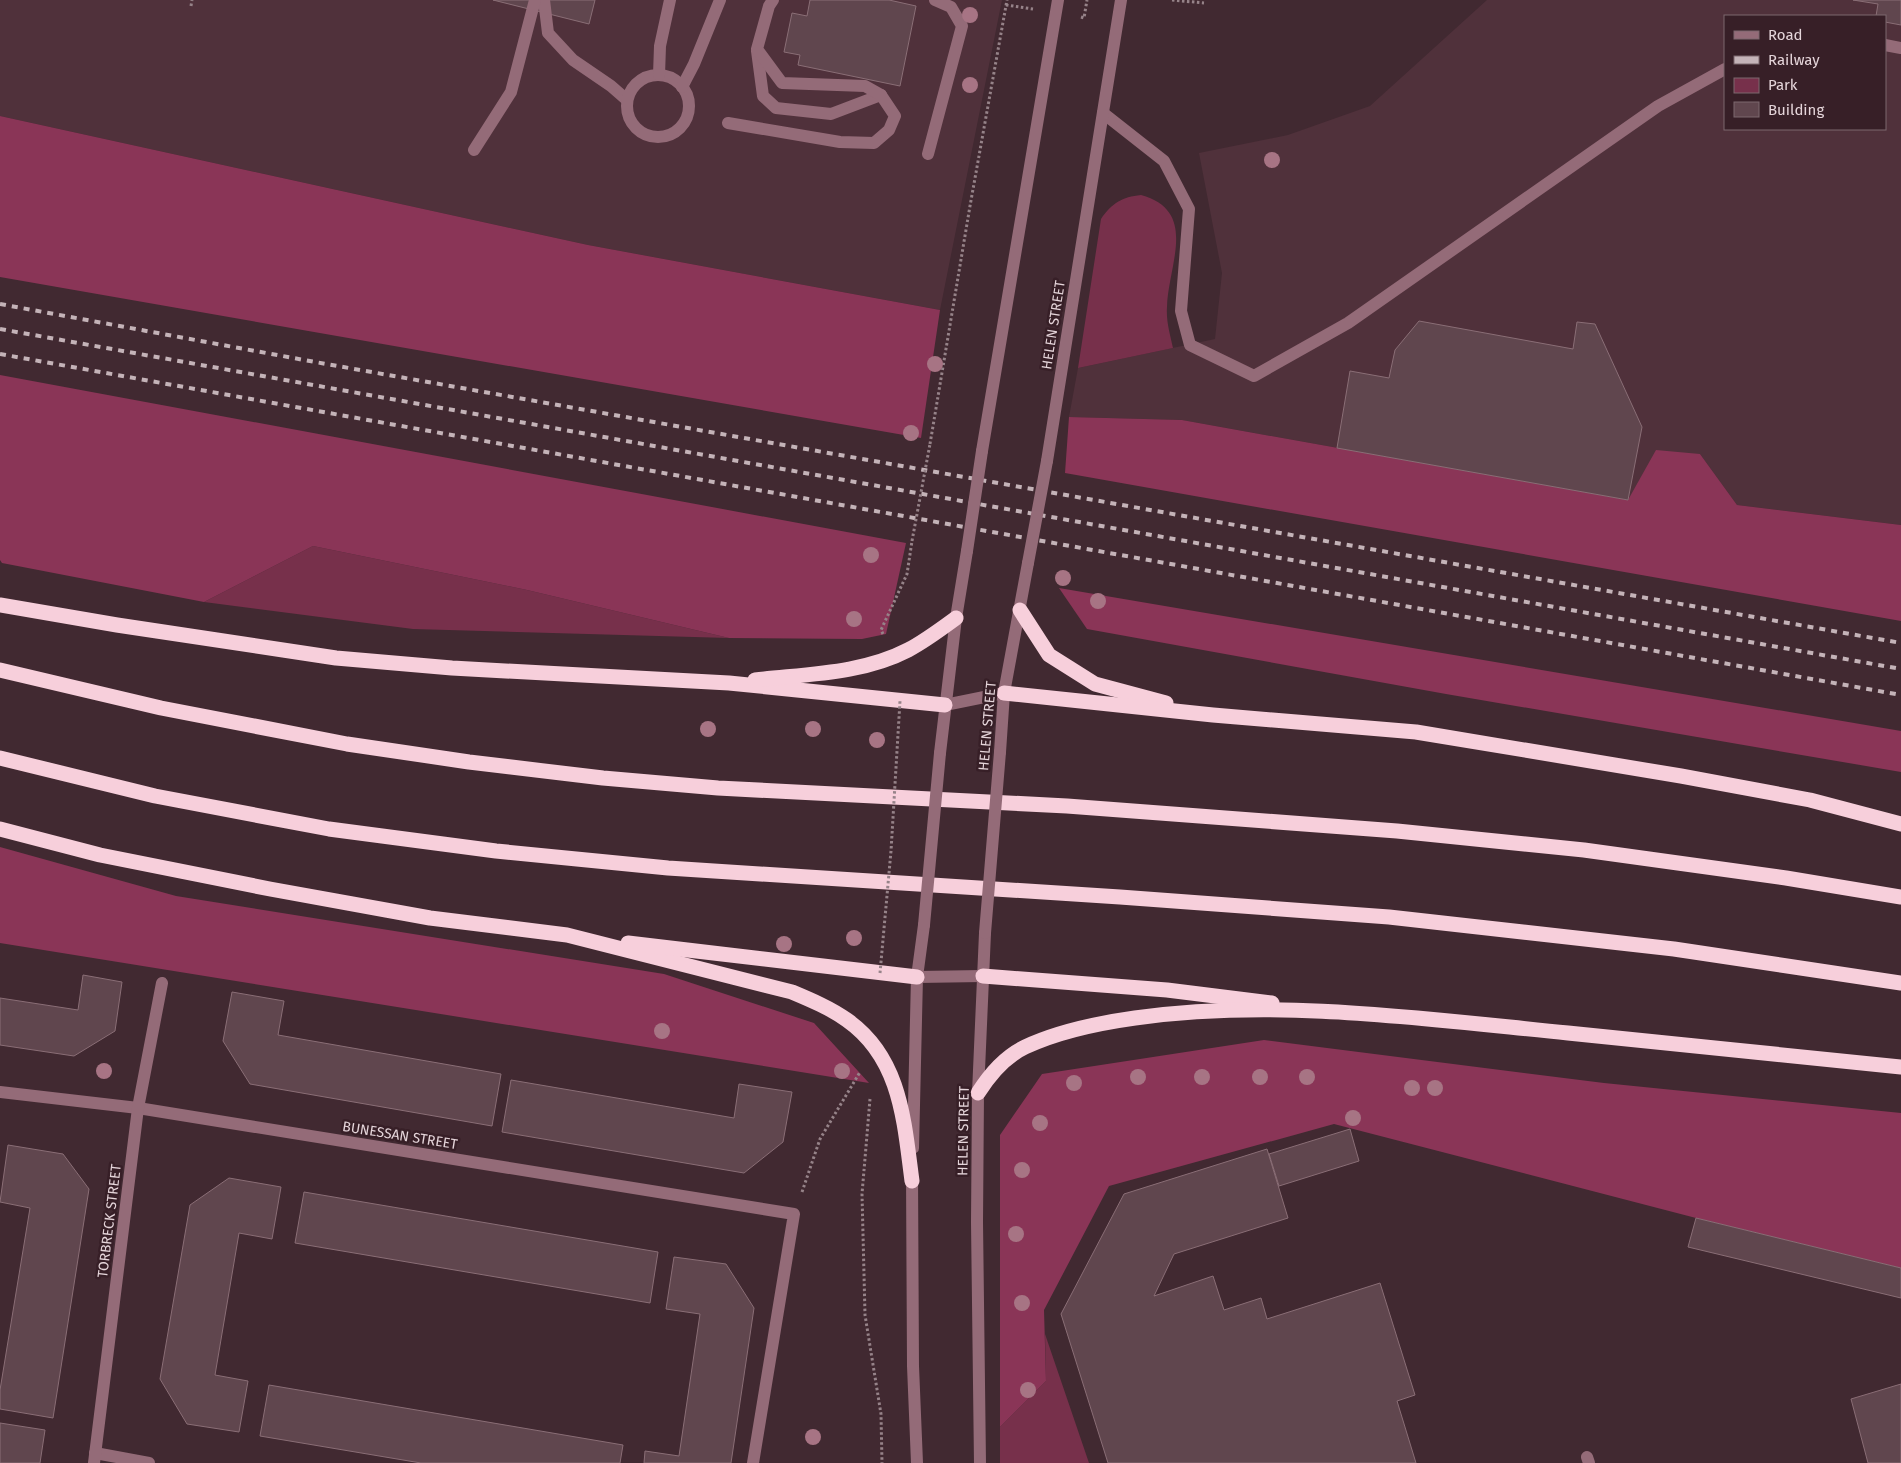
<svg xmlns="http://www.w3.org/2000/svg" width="1901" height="1463" font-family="'Fira Sans',sans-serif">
<rect width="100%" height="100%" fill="#412931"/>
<g fill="#50313b" fill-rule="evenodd">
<path d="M0 0H1002L940 310 588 245 0 116Z"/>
<path d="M1487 0H1901V525L1737 505 1700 454 1628 500 1182 420 1069 417 1078 368 1215 339 1222 273 1199 153 1288 135 1370 106ZM1725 16H1885V129H1725Z"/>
</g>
<g fill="#77304b">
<path d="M1141 195C1199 211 1168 265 1167 307 1166 321 1170 334 1173 348L1078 368 1101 219C1112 203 1122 197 1141 195Z"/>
<path d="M313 546 527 590 729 638 413 629 204 602Z"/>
<path d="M1045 1334 1089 1463H1000V1427L1046 1381Z"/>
</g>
<g fill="#8a3557">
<path d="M0 116 588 245 940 310 921 438 0 277Z"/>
<path d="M0 375 906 543 886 634 862 639 729 638 527 590 313 546 204 602 2 563 0 560Z"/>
<path d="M1069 417 1182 420 1628 500 1656 450 1700 454 1737 505 1901 525V621L1065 473Z"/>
<path d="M1059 588 1901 731V772L1446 694 1087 629Z"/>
<path d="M0 847 176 896 664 974 814 1023 869 1083 0 943Z"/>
<path d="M1264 1040 1604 1083 1901 1113V1268L1696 1218 1334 1124 1109 1186 1044 1310 1046 1381 1000 1427V1135L1042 1074Z"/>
</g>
<g fill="#60464e" stroke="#8a6e76">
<path d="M493 0H595L589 24Z"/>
<path d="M810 0H889L916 6 900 86 798 65 800 55 784 52 792 13 807 16Z"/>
<path d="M1853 0H1901V25L1885 22V16H1876L1878 4Z"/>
<path d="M1419 321 1573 349 1577 322 1595 324 1642 427 1628 500 1337 448 1350 371 1389 378 1395 350Z"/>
<path d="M83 975 122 982 115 1031 74 1056 0 1045V998L78 1010Z"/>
<path d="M232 992 284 1001 278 1035 501 1074 492 1126 250 1084 223 1041Z"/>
<path d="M511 1080 734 1118 739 1084 792 1092 783 1142 744 1173 502 1132Z"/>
<path d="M1350 1129 1359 1161 1279 1186 1269 1154Z"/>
<path d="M8 1145 63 1154 89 1189 53 1418 0 1409V1390L30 1208 0 1202Z"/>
<path d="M1267 1149 1288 1218 1174 1254 1154 1296 1213 1276 1224 1310 1261 1298 1267 1319 1380 1283 1415 1395 1397 1401 1416 1463H1108L1061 1314 1124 1194Z"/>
<path d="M229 1178 281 1187 272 1239 239 1233 215 1375 248 1381 239 1432 187 1424 160 1379 190 1205Z"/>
<path d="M304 1192 658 1252 650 1303 295 1243Z"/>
<path d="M1696 1218 1901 1268V1298L1688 1247Z"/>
<path d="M674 1257 726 1264 754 1308 731 1463H644L645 1451 679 1456 700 1314 666 1309Z"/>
<path d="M1901 1384V1463H1868L1851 1399Z"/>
<path d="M269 1385 623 1445 620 1463H421L260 1436Z"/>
<path d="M0 1423 45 1430 40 1463H0Z"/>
</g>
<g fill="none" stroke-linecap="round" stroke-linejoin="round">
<g stroke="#968389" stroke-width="3" stroke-dasharray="2.5 2.5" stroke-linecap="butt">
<path d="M1172 0 1204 3"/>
<path d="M1006 5 1033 9"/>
<path d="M191 6 192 0"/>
<path d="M1081 17 1084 18 1087 0"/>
<path d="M930 444 970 206 1007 0"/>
<path d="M883 634 881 630 907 574 912 541"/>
<path d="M870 1099 862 1194 865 1315 881 1414 882 1463"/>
<path d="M802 1192 820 1139 860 1072"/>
</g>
<g stroke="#946b78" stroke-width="12">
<path d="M544 0 548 33 573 60 611 86 627 100"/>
<path d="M1885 45 1901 48"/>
<path d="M757 51 763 96 776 108 831 114 881 95"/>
<circle cx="658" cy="106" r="31"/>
<path d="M659 75 660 46 670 0"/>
<path d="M682 87 694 64 720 0"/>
<path d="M1103 113 1164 161 1189 209 1181 311 1190 345 1254 376 1348 323 1658 106 1725 69"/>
<path d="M728 123 840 142 874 143 889 130 895 116 881 95 865 86 782 83 757 49 769 6 773 0"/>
<path d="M474 150 511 92 535 0"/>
<path d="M928 154 962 26 951 7 935 0"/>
<path d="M982 451 1058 0"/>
<path d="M1047 461 1121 0"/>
<path d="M945 705 1004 693"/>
<path d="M1000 752 1004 693 1028 563"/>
<path d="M940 753 956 618 967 551"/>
<path d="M917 977 983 976"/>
<path d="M0 1092 138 1108 794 1214 753 1463"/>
<path d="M913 1148 917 977 924 925"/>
<path d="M912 1173 913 1366 917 1463"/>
<path d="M95 1453 149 1463"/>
<path d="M1587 1457 1589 1463"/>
<path d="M94 1463 138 1108 162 983"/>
<path d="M980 1463 977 1222 978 1093 985 933"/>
</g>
<g stroke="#f7cfdb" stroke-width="15">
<path d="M0 605 117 625 336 658 452 668 729 683 945 705"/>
<path d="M1020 610 1049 655 1095 684 1166 703"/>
<path d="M0 670 161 708 347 744 469 762 603 778 718 788 1067 806 1397 831 1584 850 1786 878 1901 897"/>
<path d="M755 680C806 674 862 674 908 650 925 641 941 629 956 618"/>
<path d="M1004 693 1213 715 1416 732 1681 776 1810 800 1901 824"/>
<path d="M0 758 155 796 329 829 496 851 668 868 1120 897 1389 917 1674 949 1901 983"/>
<path d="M0 829 100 855 270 889 430 918 567 935 792 992C811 1000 830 1008 847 1020 901 1058 904 1121 912 1181"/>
<path d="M628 943 917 977"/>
<path d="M983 976 1167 990 1272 1003"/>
<path d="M978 1093C990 1074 1004 1057 1025 1047 1059 1031 1099 1023 1135 1018 1278 998 1426 1019 1568 1033 1679 1044 1790 1056 1901 1067"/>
</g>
<g stroke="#c4b3b8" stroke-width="4" stroke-dasharray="6 6" stroke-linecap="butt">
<path d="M0 304 315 362 1901 643"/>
<path d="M0 329 1901 669"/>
<path d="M0 354 1901 695"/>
</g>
<g stroke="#968389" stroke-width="3" stroke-dasharray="2.5 2.5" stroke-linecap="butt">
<path d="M912 541 930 444"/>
<path d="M880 973 891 851 900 701"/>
</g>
<g stroke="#946b78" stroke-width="12">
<path d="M967 551 982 451"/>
<path d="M1028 563 1047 461"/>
<path d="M924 925 940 753"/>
<path d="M985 933 1000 752"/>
</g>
</g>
<g fill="#a77484">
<circle cx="970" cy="15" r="8"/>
<circle cx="970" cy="85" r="8"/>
<circle cx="1272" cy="160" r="8"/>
<circle cx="935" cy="364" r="8"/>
<circle cx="911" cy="433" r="8"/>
<circle cx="871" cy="555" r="8"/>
<circle cx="1063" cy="578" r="8"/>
<circle cx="1098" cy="601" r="8"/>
<circle cx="854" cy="619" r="8"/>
<circle cx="708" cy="729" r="8"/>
<circle cx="813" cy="729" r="8"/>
<circle cx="877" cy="740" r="8"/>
<circle cx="854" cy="938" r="8"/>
<circle cx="784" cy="944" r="8"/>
<circle cx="662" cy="1031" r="8"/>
<circle cx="104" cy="1071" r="8"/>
<circle cx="842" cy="1071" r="8"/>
<circle cx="1138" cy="1077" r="8"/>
<circle cx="1202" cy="1077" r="8"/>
<circle cx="1260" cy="1077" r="8"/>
<circle cx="1307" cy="1077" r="8"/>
<circle cx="1074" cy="1083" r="8"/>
<circle cx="1412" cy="1088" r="8"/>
<circle cx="1435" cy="1088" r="8"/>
<circle cx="1353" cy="1118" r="8"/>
<circle cx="1040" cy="1123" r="8"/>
<circle cx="1022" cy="1170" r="8"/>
<circle cx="1016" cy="1234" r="8"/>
<circle cx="1022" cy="1303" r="8"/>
<circle cx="1028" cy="1390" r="8"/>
<circle cx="813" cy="1437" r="8"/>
</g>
<g text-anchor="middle" stroke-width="5" stroke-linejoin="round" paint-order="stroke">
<g font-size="14" fill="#e5d5da" stroke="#371f27">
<text transform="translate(1053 325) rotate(-81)" y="5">HELEN STREET</text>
<text transform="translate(987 726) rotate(-85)" y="5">HELEN STREET</text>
<text transform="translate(963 1131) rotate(-89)" y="5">HELEN STREET</text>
<text transform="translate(400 1135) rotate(9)" y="5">BUNESSAN STREET</text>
<text transform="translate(109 1221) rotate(-83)" y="5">TORBRECK STREET</text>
</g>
</g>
<rect x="1724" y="15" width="162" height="115" fill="#371f27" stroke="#7d686f"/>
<rect x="1734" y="31" width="25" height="8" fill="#946b78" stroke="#7d686f"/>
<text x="1768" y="40" font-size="15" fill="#e5d5da">Road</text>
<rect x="1734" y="56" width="25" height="8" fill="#c4b3b8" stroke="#7d686f"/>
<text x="1768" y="65" font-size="15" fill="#e5d5da">Railway</text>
<rect x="1734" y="78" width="25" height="15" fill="#77304b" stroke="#7d686f"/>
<text x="1768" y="90" font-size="15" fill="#e5d5da">Park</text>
<rect x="1734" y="102" width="25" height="15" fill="#60464e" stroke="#7d686f"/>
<text x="1768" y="115" font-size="15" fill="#e5d5da">Building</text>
</svg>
